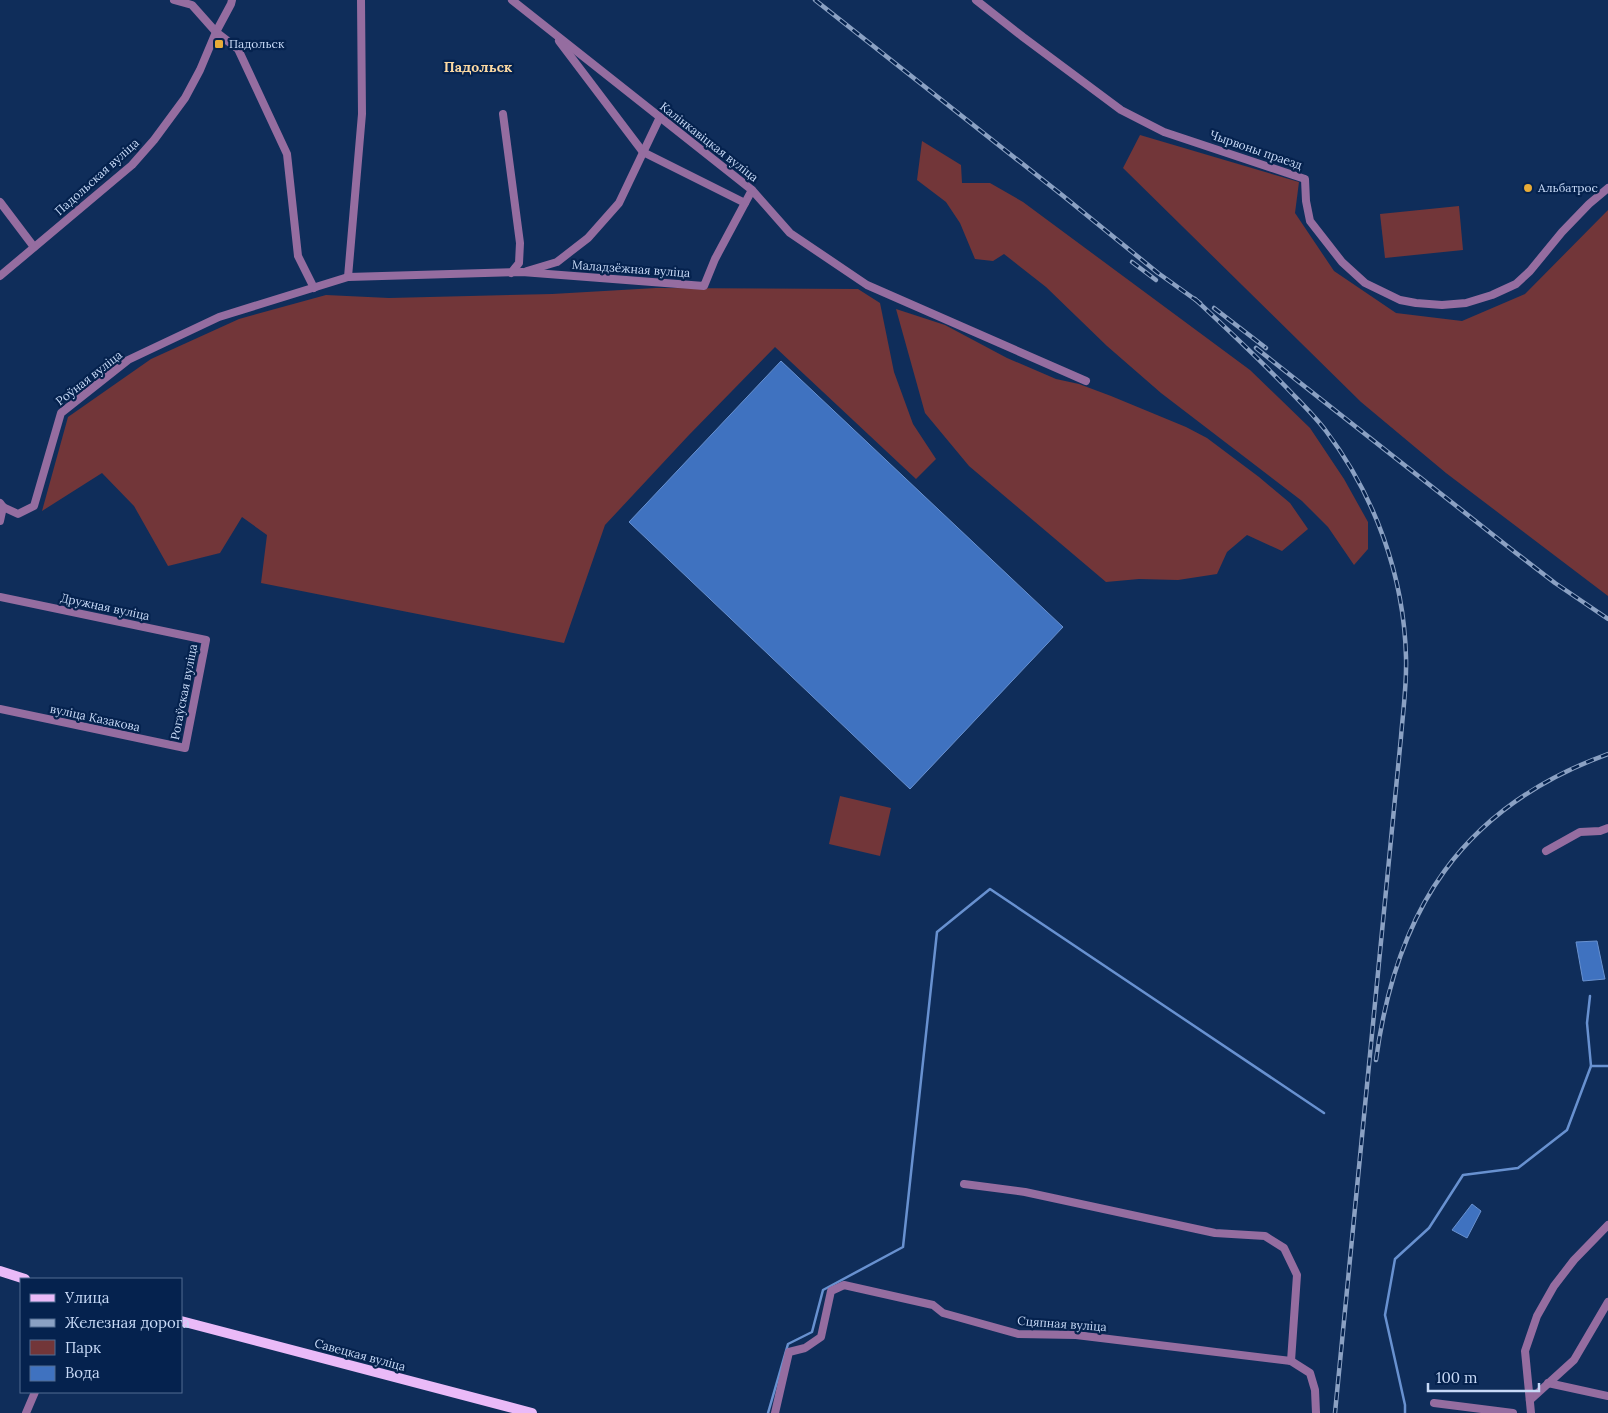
<svg xmlns="http://www.w3.org/2000/svg" width="1608" height="1413" font-family="Lora,serif">
<rect width="100%" height="100%" fill="#0f2d5a"/>
<g fill="#723639">
<path d="M1140 135 1299 182 1295 213 1334 271 1396 313 1462 321 1525 294 1608 210V596L1446 473 1361 402 1123 168Z"/>
<path d="M922 141 961 165 962 183H990L1023 202 1250 370 1310 428 1344 479 1368 522V549L1354 565 1328 527 1302 501 1161 393 1107 346 1046 287 1004 254 993 261 975 259 960 223 946 202 917 180Z"/>
<path d="M1459 206 1463 250 1385 258 1380 214Z"/>
<path d="M656 288 858 289 880 303 894 372 913 424 936 459 916 479 775 347 688 436 605 525 564 643 261 583 267 535 242 517 220 553 168 566 134 506 102 473 42 511 68 417 151 359 239 319 326 295 389 298 552 294Z"/>
<path d="M896 309 945 325 1007 358 1056 379 1079 384 1111 396 1186 427 1207 438 1259 477 1290 503 1308 529 1282 551 1247 535 1227 552 1217 574 1178 580 1139 579 1106 582 969 466 925 413Z"/>
<path d="M840 796 891 808 880 856 829 844Z"/>
</g>
<g fill="#3f72c0" stroke="#6891d0">
<path d="M781 361 1063 627 910 789 629 522Z"/>
<path d="M1597 941 1605 979 1583 981 1576 942Z"/>
<path d="M1472 1204 1481 1211 1467 1238 1452 1230Z"/>
</g>
<g fill="none" stroke-linecap="round" stroke-linejoin="round">
<g stroke="#6891d0" stroke-width="2.5">
<path d="M1591 1066H1608"/>
<path d="M768 1413 788 1344 812 1332 823 1290 903 1247 937 932 990 889 1324 1113"/>
<path d="M1405 1413V1405L1385 1315 1395 1259 1429 1228 1463 1175 1518 1168 1567 1130 1591 1066 1587 1023 1590 996"/>
</g>
<g stroke="#956da0" stroke-width="8">
<path d="M174 0 192 5 216 32 238 49 287 154 298 256 314 288"/>
<path d="M512 0 752 190 790 233 867 285 1086 381"/>
<path d="M976 0 1023 37 1121 110 1164 132 1305 179 1306 201 1310 221 1342 262 1365 283 1400 300 1416 303 1442 305 1466 303 1492 295 1516 284 1530 271 1562 232 1589 204 1608 188"/>
<path d="M559 41 643 152 745 203"/>
<path d="M503 114 520 243 519 263 511 273"/>
<path d="M0 202 34 247"/>
<path d="M527 271 557 262 588 238 619 203 660 117"/>
<path d="M0 276 132 165 154 140 185 98 200 70 216 32 231 4 232 0"/>
<path d="M348 277 362 114 361 0"/>
<path d="M0 503 3 507 18 514 34 506 61 413 128 360 219 317 348 277 522 272 704 286 715 259 752 190"/>
<path d="M0 521 3 507"/>
<path d="M0 597 206 640 185 748 0 709"/>
<path d="M1546 851 1580 832 1600 831 1608 828"/>
<path d="M964 1184 1025 1192 1215 1233 1265 1236 1284 1248 1297 1275 1291 1361"/>
<path d="M1548 1383 1608 1396"/>
<path d="M1530 1400 1574 1360 1608 1302"/>
<path d="M1434 1403 1513 1413"/>
<path d="M26 1413 35 1392"/>
<path d="M775 1413 789 1352 805 1348 821 1337 831 1291 844 1285 933 1305 943 1313 1018 1334 1076 1335 1291 1361 1310 1373 1315 1390 1316 1413"/>
<path d="M1531 1413 1525 1351 1537 1316 1554 1286 1574 1260 1608 1225"/>
</g>
<g stroke="#eabaf8" stroke-width="10">
<path d="M0 1271 25 1279"/>
<path d="M181 1321 532 1413"/>
</g>
<defs>
<g id="rail">
<path d="M815 0 1062 195 1158 273 1200 303"/>
<path d="M1132 262 1156 280"/>
<path d="M1195 299C1226 328 1256 356 1285 386 1299 401 1314 415 1326 431 1375 496 1404 576 1406 657 1407 684 1403 711 1401 737L1335 1413"/>
<path d="M1214 308 1266 348"/>
<path d="M1256 348 1516 553 1555 583 1608 619"/>
<path d="M1376 1060C1396 910 1462 807 1608 754"/>
</g>
</defs>
<use href="#rail" stroke="#8ba1c3" stroke-width="4.5"/>
<use href="#rail" stroke="#05224e" stroke-width="2.5" stroke-dasharray="8" stroke-linecap="butt"/>
</g>
<g fill="#e8ab37" stroke="#05224e" stroke-width="2">
<rect x="214" y="39" width="10" height="10" rx="2.5"/>
<circle cx="1528" cy="188" r="5"/>
</g>
<g text-anchor="middle" stroke-width="4.5" stroke-linejoin="round" paint-order="stroke">
<g font-size="12" fill="#c8daf7" stroke="#05224e" text-anchor="start">
<text x="229" y="48">Падольск</text>
<text x="1538" y="192">Альбатрос</text>
</g>
<g font-size="12" fill="#c8daf7" stroke="#05224e">
<text transform="translate(709 142) rotate(38)" y="4">Калінкавіцкая вуліца</text>
<text transform="translate(1256 150) rotate(19)" y="4">Чырвоны праезд</text>
<text transform="translate(97 177) rotate(-42)" y="4">Падольская вуліца</text>
<text transform="translate(631 269) rotate(4)" y="4">Маладзёжная вуліца</text>
<text transform="translate(89 378) rotate(-38)" y="4">Роўная вуліца</text>
<text transform="translate(105 607) rotate(12)" y="4">Дружная вуліца</text>
<text transform="translate(184 692) rotate(-79)" y="4">Рогаўская вуліца</text>
<text transform="translate(95 718) rotate(12)" y="4">вуліца Казакова</text>
<text transform="translate(1062 1324) rotate(4)" y="4">Сцяпная вуліца</text>
<text transform="translate(360 1355) rotate(15)" y="4">Савецкая вуліца</text>
</g>
<g font-size="14" font-weight="bold" fill="#fddaa3" stroke="#05224e">
<text x="478" y="72">Падольск</text>
</g>
</g>
<rect x="20" y="1278" width="162" height="115" fill="#05224e" stroke="#536c92"/>
<rect x="30" y="1294" width="25" height="8" fill="#eabaf8" stroke="#536c92"/>
<text x="65" y="1303" font-size="15" fill="#c8daf7">Улица</text>
<rect x="30" y="1319" width="25" height="8" fill="#8ba1c3" stroke="#536c92"/>
<text x="65" y="1328" font-size="15" fill="#c8daf7">Железная дорога</text>
<rect x="30" y="1340" width="25" height="15" fill="#723639" stroke="#536c92"/>
<text x="65" y="1353" font-size="15" fill="#c8daf7">Парк</text>
<rect x="30" y="1366" width="25" height="15" fill="#3f72c0" stroke="#536c92"/>
<text x="65" y="1378" font-size="15" fill="#c8daf7">Вода</text>
<path d="M1428 1383v8h111v-8" fill="none" stroke="#c8daf7" stroke-width="2.5"/>
<text x="1436" y="1383" font-size="15" fill="#c8daf7" stroke="#05224e" stroke-width="4" paint-order="stroke">100 m</text>
</svg>
